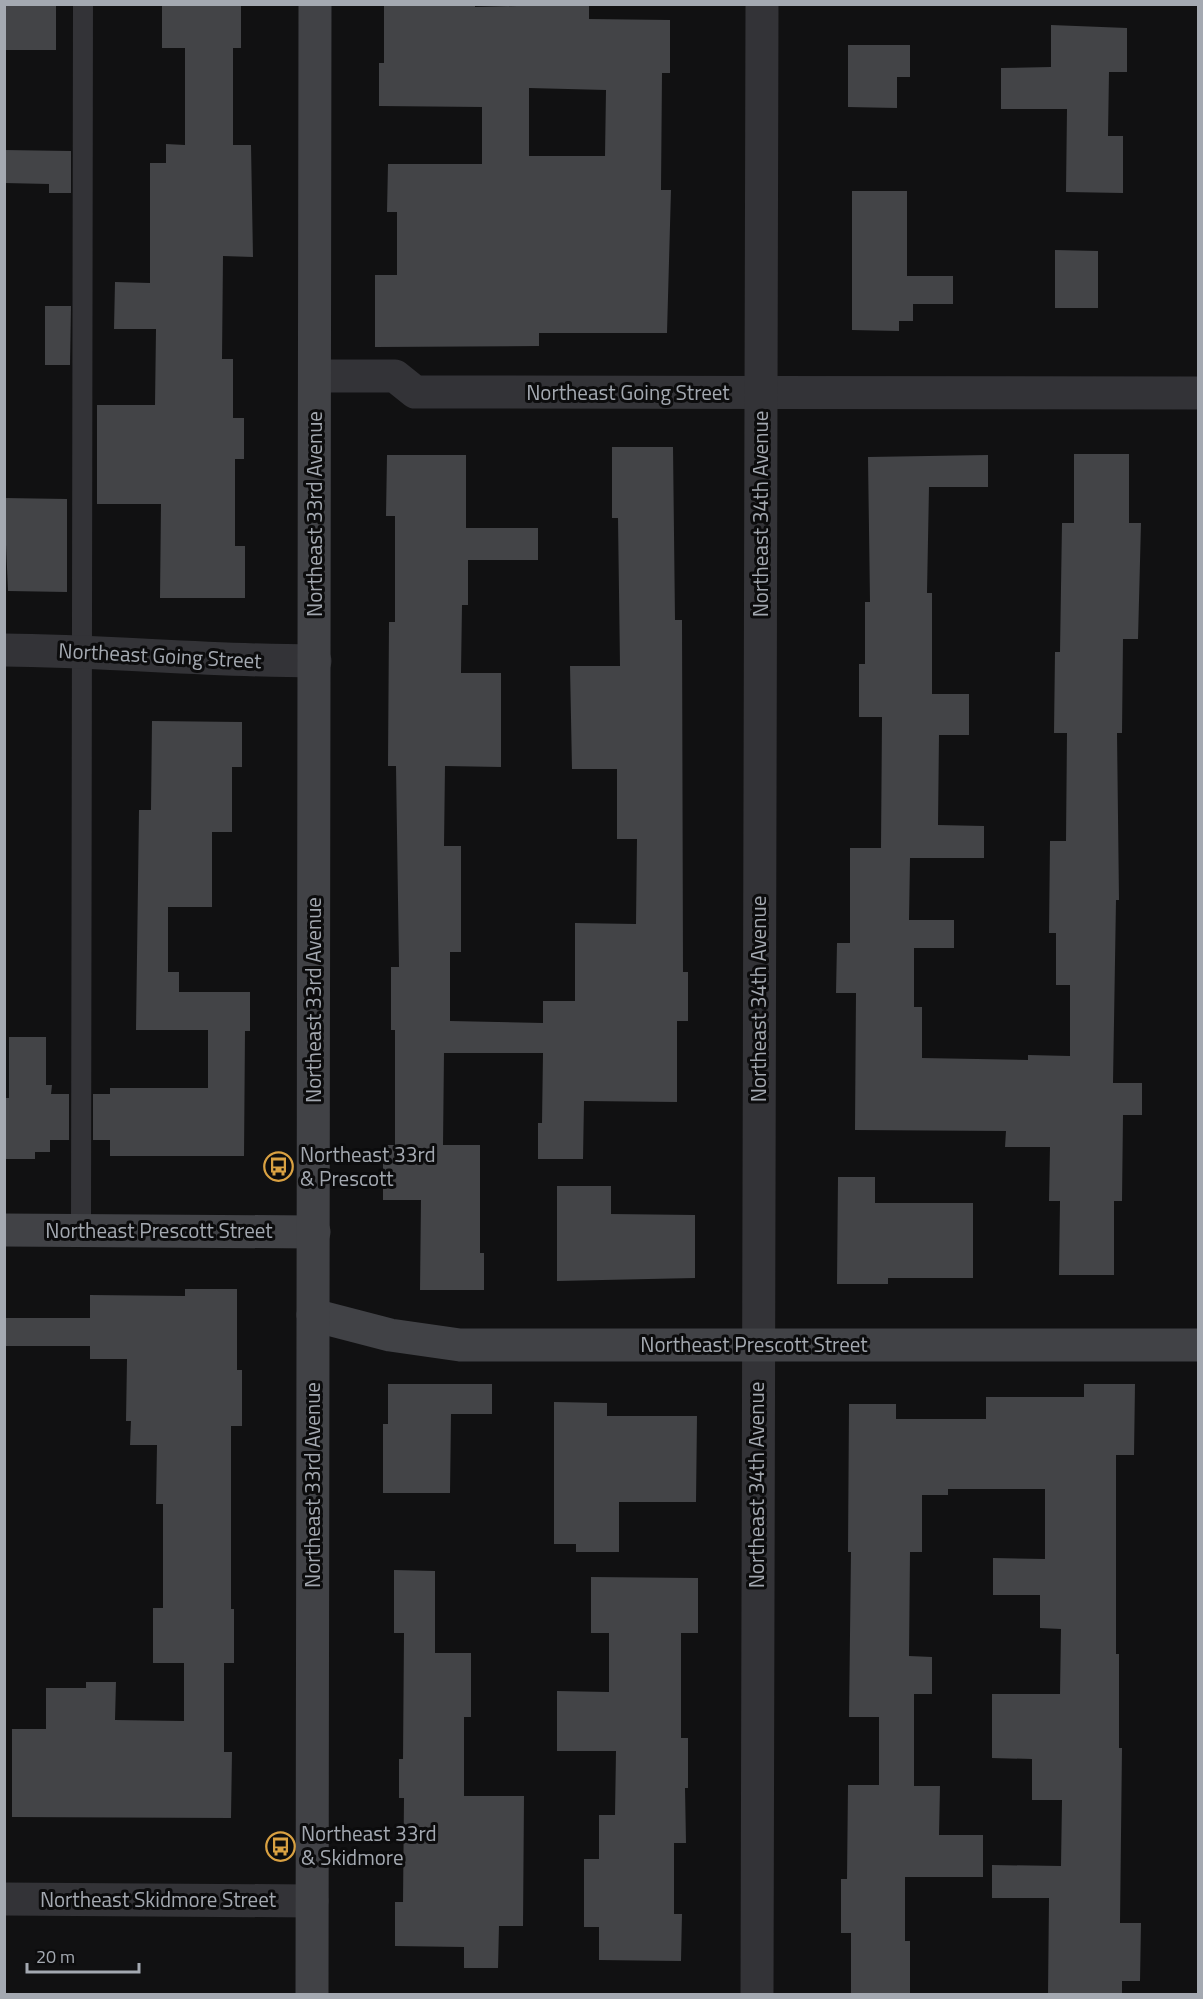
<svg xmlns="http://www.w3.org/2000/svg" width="1203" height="1999" font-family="'Titillium Web',sans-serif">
<rect width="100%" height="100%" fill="#111112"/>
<g fill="#434447" fill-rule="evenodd">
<rect x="4" y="4" width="52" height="46"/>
<path d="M384 4H475V7L589 4V19L670 20V73H662L661 190H671L667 333H539V346L375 347V275H397V212H387L388 164H482V107L379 106V63H384ZM529 88 606 90 605 156H529Z"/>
<path d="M162 5H241V48H233V145H251L253 257 223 256 222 359H233V418H244V459H235V546H245V598H160L161 504H97V405H155L156 329H114L115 282 150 283V163H166V144L185 145V48H162Z"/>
<path d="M1051 25 1127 28V72H1109L1108 136H1123V193L1066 192 1067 109H1001V68L1051 67Z"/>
<path d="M848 45H910V77H897V108L848 107Z"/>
<path d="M4 150 71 151V193H49V184L4 183Z"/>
<path d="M852 191H907V276H953V304H913V321H899V331L852 330Z"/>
<path d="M1055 250 1098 251V308H1055Z"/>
<path d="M45 306H71L70 365H45Z"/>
<path d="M612 447H673L675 620H682L683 972H688V1021H677V1102L584 1101 583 1159H538V1123H542L543 1053H444L443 1145H480V1253H484V1290H420L421 1200H383V1145H395V1030H391V967H399L396 766H388L389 622H395V516H386L387 455H466V528H538V560H468V605H462L461 673H501V767L445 766 444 846H461V952H450V1021L543 1023V1001H575V923L636 924 637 839H617V769H572L570 666H620L618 518H612Z"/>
<path d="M1074 454H1129V523H1141L1138 639H1123L1122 733H1117L1119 900H1116L1113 1083H1142V1115H1123L1122 1201H1114V1275H1059L1060 1201H1049L1050 1147H1005L1006 1131 855 1130 856 993H836L837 943H850V848H881L882 717H859V664H865V602H870L868 457 988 455V487H929L927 593H932V694H969V735H939L938 825 984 826V858H910L909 920H954V948H914V1007H922V1058L1028 1060V1055L1070 1056V985H1056V933H1049L1050 841H1066L1067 733H1054L1055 652H1060L1062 523H1074Z"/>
<path d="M4 498 67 499V592L8 591Z"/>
<path d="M152 721 242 722V767H232V832H212V907H168V972H179V992H250V1031H245L244 1156H110V1140H93V1094H110V1088H208V1030H136L139 810H151Z"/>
<path d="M9 1037H46V1085H52L51 1094H69V1140H50V1152H35V1159H4V1098H9Z"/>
<path d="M838 1177H875V1203H973V1278H888V1284H837Z"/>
<path d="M557 1186H611V1214L695 1215V1278L557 1281Z"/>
<path d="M185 1289H237V1370H242V1426H231V1609H234V1663H224V1752H232L231 1818 12 1817V1729H46V1688H86V1682H116L115 1720 184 1721V1663H153V1608H163V1504H156L157 1445H130L131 1421H126L127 1359H90V1346H4V1318H90V1295L185 1296Z"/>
<path d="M388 1384H492V1414H451L450 1493H383V1424H388Z"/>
<path d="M1084 1384H1135L1134 1455H1116V1654H1119V1748H1122L1120 1923H1141L1140 1981H1122V1995H1048L1049 1898H992V1865L1061 1866 1062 1800H1032V1759L992 1758V1694H1060L1061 1629 1040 1628V1595H993V1558L1045 1559V1489H948V1495H922V1552H910L909 1656 932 1657V1694H914V1786H940L939 1835H983V1877H905V1941H910V1995H851V1933H841V1879H847L848 1785H879V1717H849L851 1552H848L849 1404H896V1419H986V1397H1084Z"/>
<path d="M554 1402 607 1403V1416H697L696 1502H619V1552H576V1544H554Z"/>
<path d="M394 1570 435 1571V1653H471V1717H464V1796H524L523 1926H499L498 1968H464V1947L395 1946V1902H403L404 1798H399V1759H403L404 1633H394Z"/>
<path d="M591 1577 698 1578V1633H681V1738H688V1788H685L686 1843H674V1914H682L681 1961 599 1960V1927H584V1859H599V1815H615L616 1751H557V1691L609 1692V1633H591Z"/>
</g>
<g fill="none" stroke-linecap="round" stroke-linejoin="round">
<path stroke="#333337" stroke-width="20" d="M81 1230 83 4"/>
<g stroke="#333337" stroke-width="33">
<path d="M315 376H395L415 392 1198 393"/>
<path d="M4 650C108 651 211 661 315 661"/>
<path d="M4 1899 312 1901"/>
<path d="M757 1994 762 4"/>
</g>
<g stroke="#414246" stroke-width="33">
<path d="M4 1230 314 1232"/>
<path d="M313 1315 390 1335 460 1345H1198"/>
<path d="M312 1994 315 4"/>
</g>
</g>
<defs>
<symbol id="bus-ring" viewBox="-11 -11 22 22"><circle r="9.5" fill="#0c0c0d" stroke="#d9a142" stroke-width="1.5"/><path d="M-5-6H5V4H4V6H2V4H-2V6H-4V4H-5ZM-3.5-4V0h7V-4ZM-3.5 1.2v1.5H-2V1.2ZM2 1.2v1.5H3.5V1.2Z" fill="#d9a142"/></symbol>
</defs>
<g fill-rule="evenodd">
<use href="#bus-ring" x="262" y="1150" width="33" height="33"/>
<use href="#bus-ring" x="264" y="1830" width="33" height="33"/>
</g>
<g text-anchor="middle" stroke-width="6" stroke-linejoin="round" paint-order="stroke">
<g font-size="21" fill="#a4a9b1" stroke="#0c0c0d">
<text x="628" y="400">Northeast Going Street</text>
<text transform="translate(315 514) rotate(-90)" y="7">Northeast 33rd Avenue</text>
<text transform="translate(761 514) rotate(-90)" y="7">Northeast 34th Avenue</text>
<text transform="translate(160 656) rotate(3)" y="7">Northeast Going Street</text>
<text transform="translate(759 999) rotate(-90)" y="7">Northeast 34th Avenue</text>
<text transform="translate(314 1000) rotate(-90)" y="7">Northeast 33rd Avenue</text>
<text x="159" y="1238">Northeast Prescott Street</text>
<text x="754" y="1352">Northeast Prescott Street</text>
<text transform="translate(313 1485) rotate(-90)" y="7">Northeast 33rd Avenue</text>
<text transform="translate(757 1485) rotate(-90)" y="7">Northeast 34th Avenue</text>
<text x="158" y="1907">Northeast Skidmore Street</text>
</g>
<g font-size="21" fill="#a4a9b1" stroke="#0c0c0d" text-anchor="start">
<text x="300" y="1162">Northeast 33rd<tspan x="300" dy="24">&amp; Prescott</tspan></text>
<text x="301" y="1841">Northeast 33rd<tspan x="301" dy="24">&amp; Skidmore</tspan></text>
</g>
</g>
<rect width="1203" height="1999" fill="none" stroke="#a4a9b1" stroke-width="12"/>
<path d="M27 1963v9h112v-9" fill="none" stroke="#a4a9b1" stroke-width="3"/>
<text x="36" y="1963" font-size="18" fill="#a4a9b1" stroke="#0c0c0d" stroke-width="4.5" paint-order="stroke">20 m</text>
</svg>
